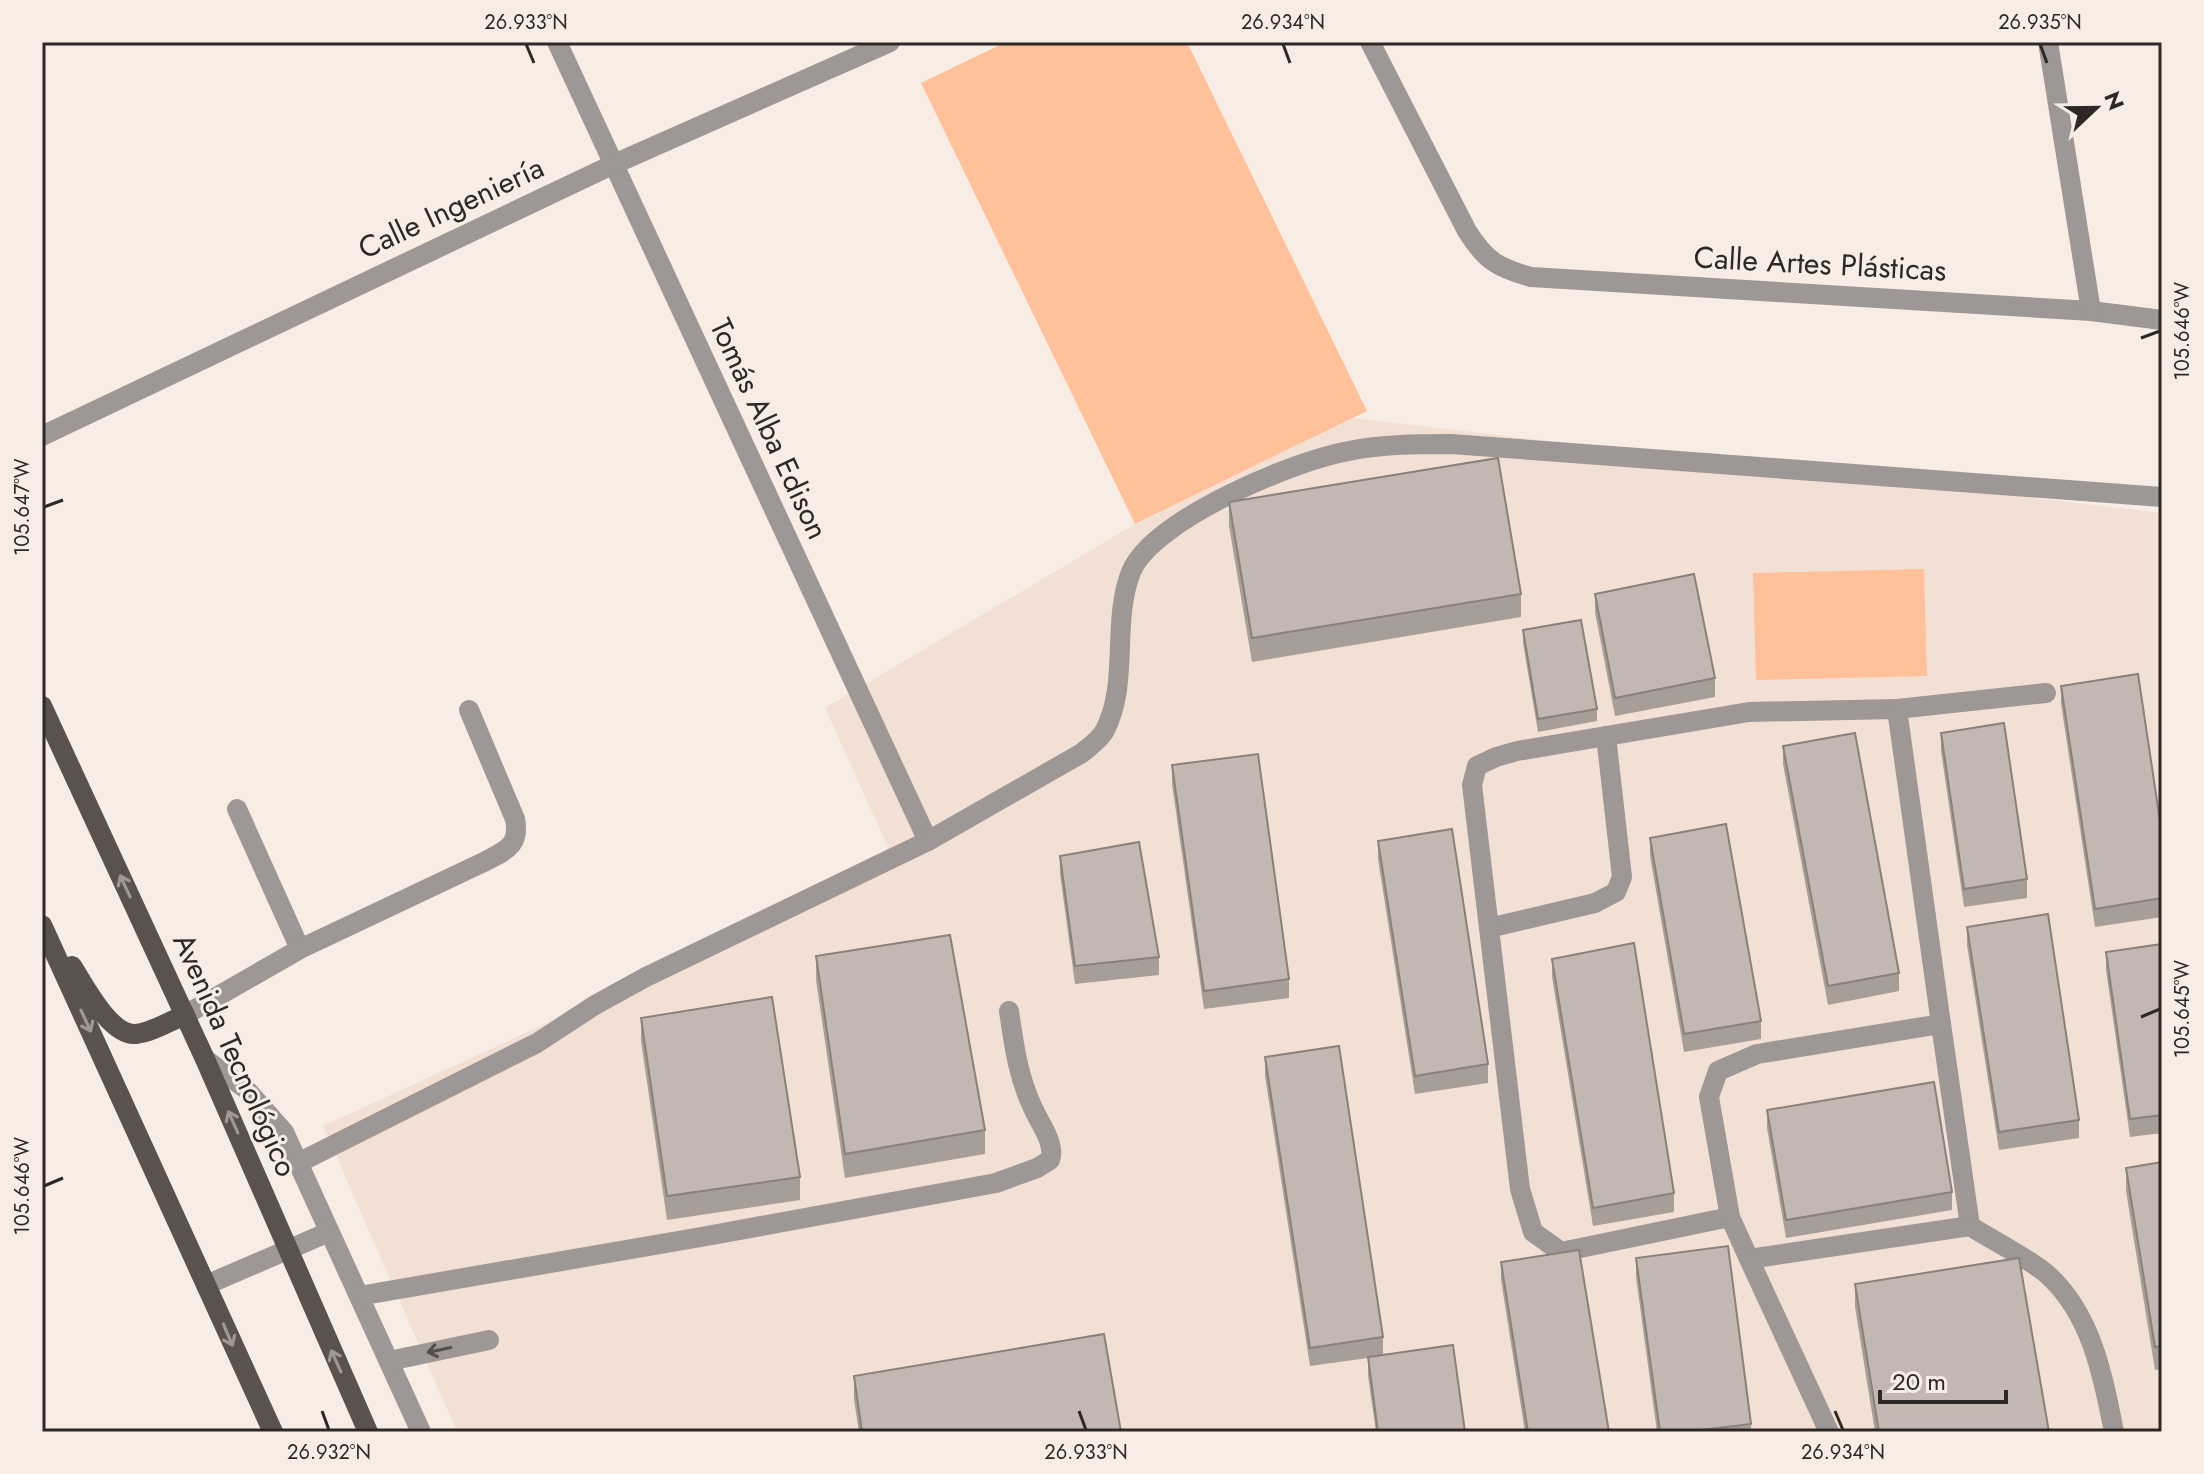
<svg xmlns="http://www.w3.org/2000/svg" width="2204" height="1474" font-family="Jost,sans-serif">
<rect width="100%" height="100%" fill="#f8ede5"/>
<path fill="#f3e0d5" d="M1353 418 2162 513V1432H457L323 1126 895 863 825 708 1135 524Z"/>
<g fill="#fec19a">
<path d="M1006 42H1187L1367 411 1135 524 921 83Z"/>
<path d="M1924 569 1927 676 1756 680 1753 573Z"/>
</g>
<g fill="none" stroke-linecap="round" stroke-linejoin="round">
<g stroke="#9d9895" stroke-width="20">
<path d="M557 42 928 841"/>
<path d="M1370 42 1467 231C1486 261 1498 268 1531 277L2091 311 2162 320"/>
<path d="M2048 42 2091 311"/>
<path d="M42 436 612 165 890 42"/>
<path d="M237 809 300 949"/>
<path d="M1489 928 1595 903 1616 892 1622 877 1606 736"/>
<path d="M185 1015 300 949 486 861C507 850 520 845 515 819L469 710"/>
<path d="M1941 1024 1970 1226"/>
<path d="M205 1059 246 1089 284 1132 421 1432"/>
<path d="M300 1162 537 1043 595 1005 646 977 928 841 1082 753C1089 747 1099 740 1104 732 1130 684 1111 623 1131 572 1152 520 1295 460 1349 451 1383 444 1417 444 1451 444L2162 497"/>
<path d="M1730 1217 1561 1252 1533 1232 1520 1189 1472 785 1477 766 1496 757 1517 751 1749 712 1897 709"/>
<path d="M1749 1259 1730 1217 1709 1097 1718 1071 1757 1054 1941 1024 1897 709 2046 693"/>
<path d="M206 1285 329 1232"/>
<path d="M359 1296 701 1237 996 1183 1037 1168 1050 1160C1056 1144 1040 1124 1033 1108 1018 1077 1014 1045 1009 1011"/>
<path d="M389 1361 489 1340"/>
<path d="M1829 1432 1749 1259 1970 1226C1992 1240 2032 1260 2049 1276 2092 1316 2103 1376 2114 1432"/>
</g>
<g stroke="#5a524d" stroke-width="20">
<path d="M42 706 205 1059 368 1432"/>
<path d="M42 925 273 1432"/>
<path d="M72 966C85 986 110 1036 136 1034 153 1032 170 1021 185 1015"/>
</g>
</g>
<g fill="#a89e98">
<path d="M1229 502 1521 594V617L1252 662 1229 526Z"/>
<path d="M1595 594 1715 678V697L1615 716 1595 612Z"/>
<path d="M1523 630 1597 709V721L1538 732 1523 643Z"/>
<path d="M2061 686 2162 834V917L2095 927 2061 704Z"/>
<path d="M1941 733 2027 879V898L1964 907 1941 751Z"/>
<path d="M1783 746 1899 973V991L1828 1005 1783 764Z"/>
<path d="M1172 765 1289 979V998L1204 1009 1172 784Z"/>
<path d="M1650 838 1761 1021V1039L1684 1052 1650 856Z"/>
<path d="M1378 841 1488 1064V1083L1415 1094 1378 859Z"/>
<path d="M1060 856 1159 957V975L1075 984 1060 874Z"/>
<path d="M1967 927 2079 1120V1138L1999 1150 1967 945Z"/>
<path d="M2162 944V1133L2130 1137 2106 970V952Z"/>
<path d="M816 956 985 1130V1154L845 1178 816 980Z"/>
<path d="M1552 959 1674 1193V1212L1593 1226 1552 977Z"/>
<path d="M641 1018 800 1177V1200L667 1220 641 1041Z"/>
<path d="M1265 1057 1383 1337V1355L1465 1432H1376L1368 1376V1358L1310 1366 1265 1076Z"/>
<path d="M1767 1110 1952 1192V1210L1786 1238 1767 1128Z"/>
<path d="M2162 1162V1369L2155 1370 2126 1191V1168Z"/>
<path d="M1636 1258 1751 1424V1432H1657L1636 1277Z"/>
<path d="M1501 1262 1609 1432H1525L1501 1280Z"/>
<path d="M1855 1284 2049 1432H1875L1855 1307Z"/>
<path d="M854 1376 1121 1432H859L854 1400Z"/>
</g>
<g fill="#c3b8b1" stroke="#88817c" stroke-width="2">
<path d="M1498 458 1521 594 1252 638 1229 502Z"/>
<path d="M1694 574 1715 678 1615 698 1595 594Z"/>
<path d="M1581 620 1597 709 1538 719 1523 630Z"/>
<path d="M2138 674 2162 834V898L2095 909 2061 686Z"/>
<path d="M2004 723 2027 879 1964 889 1941 733Z"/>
<path d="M1855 733 1899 973 1828 986 1783 746Z"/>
<path d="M1258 754 1289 979 1204 991 1172 765Z"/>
<path d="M1726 824 1761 1021 1684 1034 1650 838Z"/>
<path d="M1452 829 1488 1064 1415 1076 1378 841Z"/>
<path d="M1139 842 1159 957 1075 966 1060 856Z"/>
<path d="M2048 914 2079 1120 1999 1132 1967 927Z"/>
<path d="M950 935 985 1130 845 1154 816 956Z"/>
<path d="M1634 943 1674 1193 1593 1208 1552 959Z"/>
<path d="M2162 944V1115L2130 1119 2106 952Z"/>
<path d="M772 997 800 1177 667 1196 641 1018Z"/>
<path d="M1339 1046 1383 1337 1310 1348 1265 1057Z"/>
<path d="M1934 1082 1952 1192 1786 1220 1767 1110Z"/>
<path d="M2162 1162V1346L2155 1347 2126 1168Z"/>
<path d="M1728 1246 1751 1424 1685 1432H1660L1636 1258Z"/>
<path d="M1579 1250 1609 1432H1528L1501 1262Z"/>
<path d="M2019 1258 2049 1432H1879L1855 1284Z"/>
<path d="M1104 1334 1121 1432H862L854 1376Z"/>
<path d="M1453 1345 1465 1432H1378L1368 1357Z"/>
</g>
<defs><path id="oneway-shaft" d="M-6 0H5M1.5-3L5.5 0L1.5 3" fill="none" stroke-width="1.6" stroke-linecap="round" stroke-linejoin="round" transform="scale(2)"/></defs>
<g stroke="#a19891">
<use href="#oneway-shaft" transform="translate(125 886) rotate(-115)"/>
<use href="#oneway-shaft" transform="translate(86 1021) rotate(65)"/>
<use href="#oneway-shaft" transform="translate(233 1122) rotate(-114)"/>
<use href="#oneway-shaft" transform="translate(228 1335) rotate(67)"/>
<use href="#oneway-shaft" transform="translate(336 1361) rotate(-114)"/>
</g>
<use stroke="#544f4d" href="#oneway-shaft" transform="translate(439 1350) rotate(168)"/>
<path fill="none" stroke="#2d2826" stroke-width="3" d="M526 44 534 63M1283 44 1290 63M2040 44 2047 63M2141 338 2160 331M44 507 63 500M2141 1017 2160 1009M44 1186 63 1178M322 1411 329 1430M1079 1411 1086 1430M1835 1411 1843 1430"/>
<g text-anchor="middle" stroke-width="6" stroke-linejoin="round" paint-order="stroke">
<g font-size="30" fill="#2d2826" stroke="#f8ede5">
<text transform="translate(451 208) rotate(-25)" y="10">Calle Ingeniería</text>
<text transform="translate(1820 264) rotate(3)" y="10">Calle Artes Plásticas</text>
<text transform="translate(769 429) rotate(65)" y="10">Tomás Alba Edison</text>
<text transform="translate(235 1055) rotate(66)" y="10">Avenida Tecnológico</text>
</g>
</g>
<rect width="2204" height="1474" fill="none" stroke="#f8ede5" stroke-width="88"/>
<g transform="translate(2096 108) rotate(68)" stroke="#f8ede5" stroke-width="6" paint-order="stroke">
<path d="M0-6L14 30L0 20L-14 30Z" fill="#2d2826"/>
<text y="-12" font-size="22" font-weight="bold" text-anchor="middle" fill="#2d2826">N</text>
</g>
<path d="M1880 1390v12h126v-12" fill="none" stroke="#2d2826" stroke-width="4"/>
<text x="1892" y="1390" font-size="24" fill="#2d2826" stroke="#f8ede5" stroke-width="6" paint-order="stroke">20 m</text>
<rect x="44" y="44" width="2116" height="1386" fill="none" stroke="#2d2826" stroke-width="3"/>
<g font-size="20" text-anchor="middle" fill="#2d2826">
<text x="526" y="29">26.933°N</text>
<text x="1283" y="29">26.934°N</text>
<text x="2040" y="29">26.935°N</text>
<text transform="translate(2182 331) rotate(-90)" y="7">105.646°W</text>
<text transform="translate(22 507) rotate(-90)" y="7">105.647°W</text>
<text transform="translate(2182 1009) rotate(-90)" y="7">105.645°W</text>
<text transform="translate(22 1186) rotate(-90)" y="7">105.646°W</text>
<text x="329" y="1459">26.932°N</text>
<text x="1086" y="1459">26.933°N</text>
<text x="1843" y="1459">26.934°N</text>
</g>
</svg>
